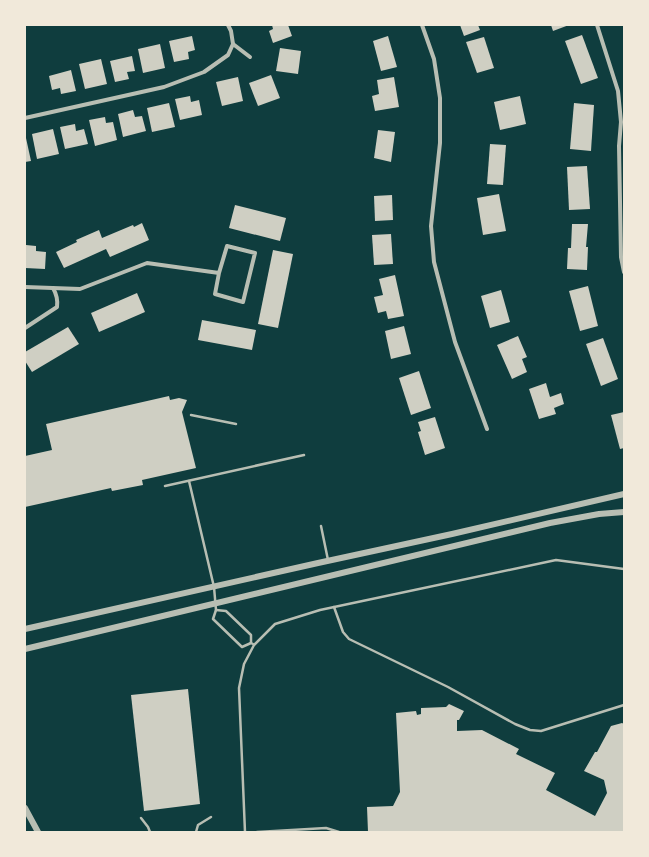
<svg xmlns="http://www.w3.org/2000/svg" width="649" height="857" font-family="Raleway,sans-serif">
<rect width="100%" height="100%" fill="#0f3d3e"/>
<g fill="#cfcfc3">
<path d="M272 25H288L292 36 273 43 269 31 273 29Z"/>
<path d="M460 25H478L480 30 464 36Z"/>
<path d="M551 25H569L553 31Z"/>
<path d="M582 35 598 78 581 84 565 41Z"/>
<path d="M192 36 195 50 188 52 189 59 174 62 169 41Z"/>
<path d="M388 36 397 67 381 71 373 41Z"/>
<path d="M484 37 494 68 477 73 466 42Z"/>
<path d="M160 44 165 68 143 73 138 49Z"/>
<path d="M280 48 301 51 298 74 276 71Z"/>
<path d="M132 56 135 71 127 72 129 79 115 82 110 61Z"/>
<path d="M101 59 107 84 85 89 79 64Z"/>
<path d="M71 70 76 91 61 94 60 88 52 90 49 76Z"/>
<path d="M271 75 280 98 258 106 249 83Z"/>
<path d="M238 77 243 101 222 106 216 82Z"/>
<path d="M394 77 399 107 375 111 372 96 379 94 377 80Z"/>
<path d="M190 96 191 102 199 100 202 115 180 120 175 99Z"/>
<path d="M520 96 526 124 500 130 494 102Z"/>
<path d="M169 103 175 127 152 132 147 108Z"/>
<path d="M574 103 594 105 591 151 570 149Z"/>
<path d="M133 110 135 117 142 116 146 131 123 137 118 114Z"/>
<path d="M105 117 106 123 113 122 117 140 95 146 89 120Z"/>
<path d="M75 124 76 131 84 129 88 144 65 149 60 127Z"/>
<path d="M53 129 59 154 37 159 32 134Z"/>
<path d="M378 130 395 132 391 162 374 158Z"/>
<path d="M26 138 31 161 25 162V139Z"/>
<path d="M490 144 506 145 503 185 487 184Z"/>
<path d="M587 166 590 209 569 210 567 167Z"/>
<path d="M499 194 506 231 483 235 477 198Z"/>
<path d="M392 195 393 220 375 221 374 196Z"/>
<path d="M235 205 286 218 280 241 229 228Z"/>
<path d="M142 223 149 240 110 257 106 249 64 268 56 252 77 242 76 240 99 230 102 238 133 225 134 227Z"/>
<path d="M572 224H588L586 247H588L587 270 567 269 568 248H571Z"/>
<path d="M391 234 393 264 374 265 372 235Z"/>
<path d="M26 245 36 246V251L46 252 45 269 25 268Z"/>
<path d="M273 250 293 254 278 328 258 324Z"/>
<path d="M395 275 404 316 388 319 386 311 378 313 374 297 383 295 379 279Z"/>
<path d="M588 286 598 326 580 331 569 291Z"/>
<path d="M501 290 510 322 490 328 481 296Z"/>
<path d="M137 293 145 312 99 332 91 313Z"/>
<path d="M202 320 256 330 252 350 198 340Z"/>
<path d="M404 326 411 354 391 359 385 331Z"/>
<path d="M68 327 79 344 32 372 25 361V352Z"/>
<path d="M518 336 527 357 522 359 527 372 512 379 497 345Z"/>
<path d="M603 338 618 379 601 386 586 344Z"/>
<path d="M419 371 431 408 411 415 399 378Z"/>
<path d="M546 383 550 397 561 393 564 404 554 408 556 414 539 419 529 389Z"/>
<path d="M169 396 170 400 179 398 187 400 182 412 196 468 142 480 143 485 112 491 111 488 25 507V456L52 450 46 424Z"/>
<path d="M624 412V448L620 449 611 415Z"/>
<path d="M435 417 445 448 425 455 418 432 421 431 418 422Z"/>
<path d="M188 689 200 804 144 811 131 695Z"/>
<path d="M449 704 464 711 459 720H457V731L482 730 519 749 516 754 555 773 546 790 595 816 607 793 604 780 584 771 595 752H597L611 726 622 723 624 724V832H368L367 807 393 806 400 792 396 713 416 711 417 715 421 714V708L446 707Z"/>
</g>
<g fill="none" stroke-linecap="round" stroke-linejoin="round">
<g stroke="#b8beb3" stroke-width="2.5">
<path d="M191 415 236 424"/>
<path d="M189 481 214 587 216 610 213 619 242 647 251 643"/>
<path d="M165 486 304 455"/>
<path d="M321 526 328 560"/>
<path d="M334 607 343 632 349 639 448 687 515 724 530 730 541 731 624 705"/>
<path d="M216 610 226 611 251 635V643L253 644"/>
<path d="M141 818 148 827 150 832"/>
<path d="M196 832 198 825 211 817"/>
<path d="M245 832 239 688 244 664 254 645 275 624 320 610 556 560 624 569"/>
<path d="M257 832 326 828 339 832"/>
</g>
<g stroke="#b8beb3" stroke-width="4">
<path d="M422 25 434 59 440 98V143L431 226 434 262 455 342 487 429"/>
<path d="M597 25 618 91 621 122 619 146 621 257 624 272"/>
<path d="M233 44 250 57"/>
<path d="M25 118 164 87 204 72 228 55 233 44 231 31 228 25"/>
<path d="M25 287 80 289 147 263 219 273 227 246 255 253 243 302 215 294 219 273"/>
<path d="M25 328 57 307C58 300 57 295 53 288"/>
</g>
<g stroke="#b8beb3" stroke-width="6">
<path d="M25 629 318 563 452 534 624 494"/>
<path d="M25 649 550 523 599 514 624 512"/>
<path d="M25 808 38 832"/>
</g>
</g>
<rect width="649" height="857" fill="none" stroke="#f1e9da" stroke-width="52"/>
</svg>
